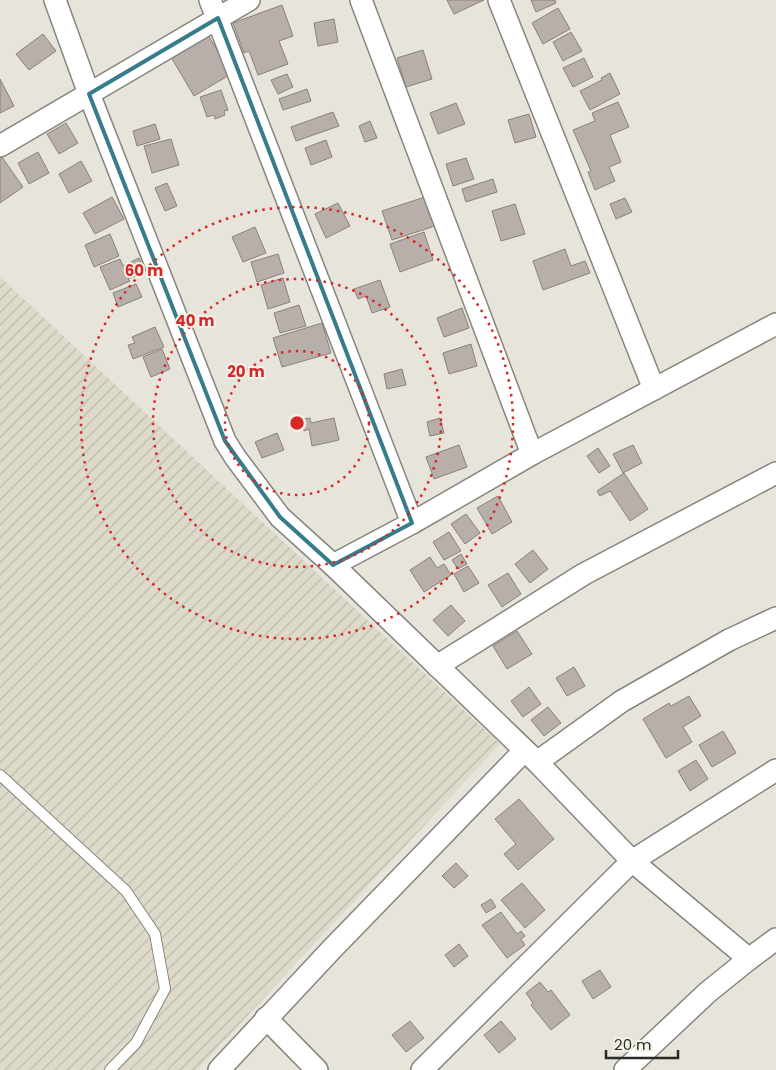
<svg xmlns="http://www.w3.org/2000/svg" width="776" height="1070" font-family="Poppins,sans-serif">
<defs>
<pattern id="industrial-furrows" width="10" height="10" patternUnits="userSpaceOnUse" patternTransform="scale(1.25)"><rect width="10" height="10" fill="#dddaca"/><path d="M-1 1l2-2M0 10L10 0M9 11l2-2" fill="none" stroke="#bebbad"/></pattern>
</defs>
<rect width="100%" height="100%" fill="#e6e4db"/>
<path fill="url(#industrial-furrows)" d="M0 277 500 744 197 1070H0Z"/>
<g fill="#b9afaa" stroke="#8a817c">
<path d="M447 0H484L454 14Z"/>
<path d="M531 0H555L556 3 536 12Z"/>
<path d="M282 5 293 36 279 41 288 64 258 75 249 51 244 53 233 23Z"/>
<path d="M558 8 570 29 543 44 532 23Z"/>
<path d="M334 19 338 42 318 46 314 23Z"/>
<path d="M571 32 582 51 563 61 553 42Z"/>
<path d="M43 34 56 51 29 70 16 54Z"/>
<path d="M208 35 231 74 194 96 171 57Z"/>
<path d="M423 50 432 79 406 87 397 58Z"/>
<path d="M584 58 593 77 573 87 563 68Z"/>
<path d="M610 73 620 94 590 110 580 91 602 80 601 78Z"/>
<path d="M287 74 293 87 278 94 271 80Z"/>
<path d="M0 79 14 106 0 113Z"/>
<path d="M307 89 311 101 283 110 279 99Z"/>
<path d="M221 90 228 110 224 111 225 115 215 119 214 115 207 117 200 97Z"/>
<path d="M618 102 629 127 610 135 621 162 609 167 615 181 595 190 588 172 591 171 573 130 595 121 592 113Z"/>
<path d="M456 103 465 124 438 134 430 113Z"/>
<path d="M333 112 339 126 296 141 291 127Z"/>
<path d="M529 114 536 137 515 143 508 120Z"/>
<path d="M370 121 377 138 365 142 359 126Z"/>
<path d="M66 123 78 143 59 154 47 134Z"/>
<path d="M155 124 160 139 137 146 133 131Z"/>
<path d="M171 139 179 165 152 173 144 146Z"/>
<path d="M326 140 332 157 311 165 305 148Z"/>
<path d="M38 152 49 173 29 184 18 163Z"/>
<path d="M2 157 23 187 0 203V159Z"/>
<path d="M466 158 474 179 453 186 446 164Z"/>
<path d="M81 161 92 181 69 193 59 174Z"/>
<path d="M493 179 497 192 466 202 462 189Z"/>
<path d="M167 183 177 206 165 211 155 188Z"/>
<path d="M112 197 124 219 95 234 83 213Z"/>
<path d="M425 197 435 226 392 240 382 211Z"/>
<path d="M625 198 632 212 616 219 610 204Z"/>
<path d="M338 203 350 226 326 238 315 214Z"/>
<path d="M515 204 525 234 501 241 492 211Z"/>
<path d="M255 227 266 253 243 262 232 237Z"/>
<path d="M424 232 433 260 400 272 390 244Z"/>
<path d="M110 234 119 256 94 267 85 245Z"/>
<path d="M565 249 571 266 585 261 590 273 543 290 533 261Z"/>
<path d="M278 254 284 273 257 282 251 262Z"/>
<path d="M139 258 145 272 128 279 130 281 110 290 100 267 120 259 123 266Z"/>
<path d="M283 278 290 302 268 309 261 285Z"/>
<path d="M380 280 390 307 372 313 366 296 358 299 354 289Z"/>
<path d="M136 284 142 297 118 307 113 293Z"/>
<path d="M299 305 306 326 280 333 274 313Z"/>
<path d="M462 308 469 328 444 337 437 318Z"/>
<path d="M322 323 331 353 282 367 273 338Z"/>
<path d="M155 327 164 347 133 359 128 345 135 343 132 337Z"/>
<path d="M471 344 477 366 449 374 443 353Z"/>
<path d="M162 349 170 369 151 377 143 357Z"/>
<path d="M402 369 406 385 387 389 384 374Z"/>
<path d="M310 418 311 423 334 418 339 440 312 446 309 429 304 431 301 419Z"/>
<path d="M440 418 444 433 430 436 427 422Z"/>
<path d="M277 433 284 450 262 458 255 442Z"/>
<path d="M459 445 467 467 434 479 426 457Z"/>
<path d="M633 445 642 463 623 473 613 454Z"/>
<path d="M598 448 610 466 599 473 587 456Z"/>
<path d="M624 473 648 509 630 521 610 491 600 496 597 491Z"/>
<path d="M498 496 512 522 492 534 477 508Z"/>
<path d="M466 514 480 533 465 544 451 524Z"/>
<path d="M449 532 461 551 444 560 433 542Z"/>
<path d="M533 550 548 569 530 583 515 564Z"/>
<path d="M461 554 467 564 458 569 452 560Z"/>
<path d="M430 557 437 568 444 564 451 575 424 592 410 570Z"/>
<path d="M468 566 479 583 464 592 454 574Z"/>
<path d="M508 573 521 594 502 607 488 585Z"/>
<path d="M451 605 465 621 448 636 433 620Z"/>
<path d="M517 631 532 654 507 669 493 646Z"/>
<path d="M574 667 585 686 567 696 556 678Z"/>
<path d="M529 687 541 704 523 717 511 701Z"/>
<path d="M689 696 701 716 683 727 692 742 666 758 643 719 669 703 671 706Z"/>
<path d="M548 707 561 723 544 736 531 720Z"/>
<path d="M723 731 736 753 712 767 699 745Z"/>
<path d="M696 760 708 779 690 791 678 771Z"/>
<path d="M519 799 554 839 518 870 504 854 516 844 495 819Z"/>
<path d="M456 863 468 876 454 888 442 876Z"/>
<path d="M522 883 545 910 525 928 501 900Z"/>
<path d="M491 899 496 907 486 913 481 905Z"/>
<path d="M501 912 517 934 521 931 525 936 521 939 525 945 507 958 482 925Z"/>
<path d="M459 944 468 956 454 967 445 955Z"/>
<path d="M600 970 611 987 593 999 582 981Z"/>
<path d="M540 982 548 992 551 990 570 1015 551 1030 531 1005 533 1003 526 993Z"/>
<path d="M410 1021 424 1038 406 1052 392 1035Z"/>
<path d="M501 1021 516 1039 499 1053 484 1035Z"/>
</g>
<g fill="none" stroke-linecap="round" stroke-linejoin="round">
<defs>
<path id="service" d="M0 775 126 891 155 934 165 989 136 1043 110 1070"/>
<g id="minor">
<path d="M55 0 89 94 225 441 235 457 280 517 333 565 537 762 632 861 749 959"/>
<path d="M210 0 412 523"/>
<path d="M361 0 532 454"/>
<path d="M499 0 654 389"/>
<path d="M0 146 249 0"/>
<path d="M333 565 412 523 532 454 776 324"/>
<path d="M437 666 584 574 776 473"/>
<path d="M537 762 622 701 729 640 776 618"/>
<path d="M266 1018 317 1070"/>
<path d="M219 1070 331 950 524 751"/>
<path d="M422 1070 632 861 776 770"/>
<path d="M625 1070 708 992 749 959 776 939"/>
</g>
</defs>
<use href="#service" stroke="#87857d" stroke-width="12"/>
<use href="#minor" stroke="#87857d" stroke-width="24"/>
<use href="#service" stroke="#fff" stroke-width="10"/>
<use href="#minor" stroke="#fff" stroke-width="21"/>
</g>
<path fill="none" stroke="#377c8a" stroke-width="4" stroke-linejoin="round" d="M218 18 412 523 333 565 280 517 225 441 89 94Z"/>
<g fill="none" stroke="#d62828" stroke-width="2.5" stroke-dasharray="2.5 5">
<circle cx="297" cy="423" r="72"/>
<circle cx="297" cy="423" r="144"/>
<circle cx="297" cy="423" r="216"/>
</g>
<circle cx="297" cy="423" r="8" fill="#d62828" stroke="#f3f2e8" stroke-width="2.5"/>
<g font-size="15" text-anchor="middle" font-weight="bold" fill="#d62828" stroke="#f3f2e8" stroke-width="4" stroke-linejoin="round" paint-order="stroke">
<text x="144" y="276">60 m</text>
<text x="195" y="326">40 m</text>
<text x="246" y="377">20 m</text>
</g>
<path d="M606 1050v8h72v-8" fill="none" stroke="#2b2a26" stroke-width="2.5"/>
<text x="614" y="1050" font-size="15" fill="#2b2a26" stroke="#f3f2e8" stroke-width="4" paint-order="stroke">20 m</text>
</svg>
